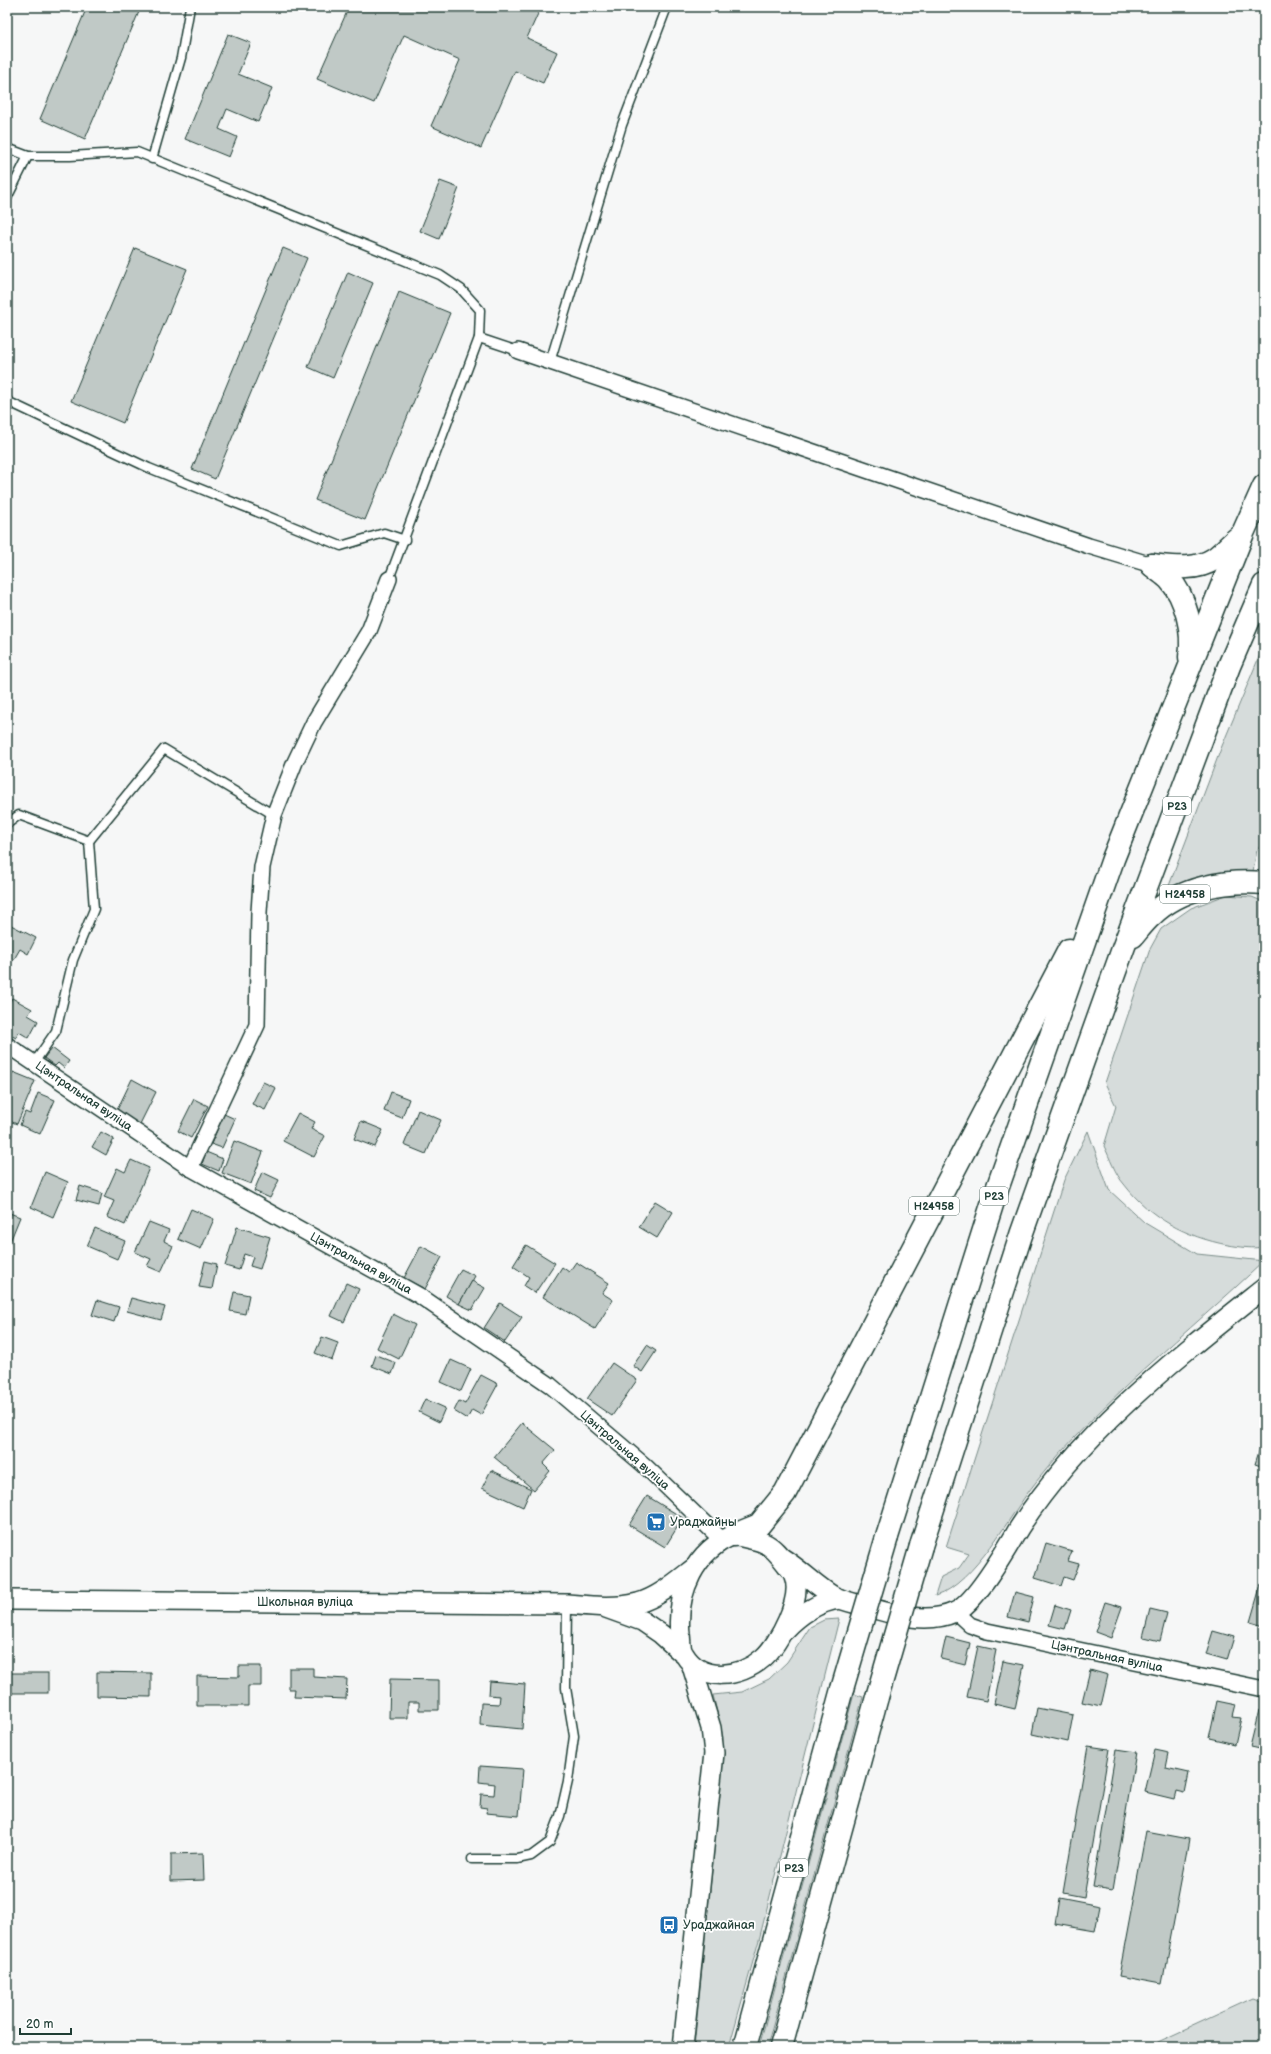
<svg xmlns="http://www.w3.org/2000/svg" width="1271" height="2054" font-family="'Balsamiq Sans',sans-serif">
<rect width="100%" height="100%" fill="#f6f7f7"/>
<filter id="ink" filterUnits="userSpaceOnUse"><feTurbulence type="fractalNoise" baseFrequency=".025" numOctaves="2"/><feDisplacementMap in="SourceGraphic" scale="8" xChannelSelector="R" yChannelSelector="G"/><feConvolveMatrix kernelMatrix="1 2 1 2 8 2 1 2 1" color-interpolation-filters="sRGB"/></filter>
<g filter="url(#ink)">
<g fill="#d6dcdb" stroke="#7a8c88">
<path d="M1264 645V842L1257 850 1253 871 1227 873 1167 891 1222 746Z"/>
<path d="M1226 895 1252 897 1264 902V1247C1251 1249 1241 1247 1228 1245 1186 1237 1150 1218 1124 1184 1115 1174 1110 1158 1104 1146L1116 1106 1105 1083 1150 949 1161 929 1191 908Z"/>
<path d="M1088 1131 1109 1190 1145 1223 1197 1254 1264 1261C1187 1334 1102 1399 1036 1482 1010 1514 975 1584 935 1596L941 1577 959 1568 969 1554 946 1547 1064 1180Z"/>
<path d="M839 1619 759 1940 729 2047H694L720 1792 723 1737 713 1695 742 1692 769 1679 787 1662 810 1627 824 1620Z"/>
<path d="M854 1694 863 1697 767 2047H759Z"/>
<path d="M1253 1998 1264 2002V2047H1147Z"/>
</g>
<g fill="#c0c9c6" stroke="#1f3d34">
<path d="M87 7H141L85 139 40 119Z"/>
<path d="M349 7H467L472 9 473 7H541L527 38 557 52 543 83 515 71 481 148 431 126 460 60 404 35 374 103 317 79Z"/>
<path d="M228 34 251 43 238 74 272 88 258 122 227 109 219 129 237 137 229 157 185 139Z"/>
<path d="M440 181 459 188 439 239 420 231Z"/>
<path d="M135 248 187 269 123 423 71 401Z"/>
<path d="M283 248 307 258 215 479 192 469Z"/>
<path d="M348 272 373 283 333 378 308 367Z"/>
<path d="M399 292 450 313 365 520 315 500Z"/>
<path d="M11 925 36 938 28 954 20 949 13 961 7 957V932Z"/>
<path d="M12 998 32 1009 28 1015 38 1021 29 1038 19 1032 16 1038 7 1033V1007Z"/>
<path d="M52 1048 69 1061 64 1068 58 1063 55 1066 44 1058Z"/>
<path d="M13 1072 35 1081 17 1124 7 1120V1085Z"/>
<path d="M132 1079 156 1092 140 1124 116 1112Z"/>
<path d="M263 1082 276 1088 265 1110 252 1104Z"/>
<path d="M391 1092 409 1099 402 1118 384 1111Z"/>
<path d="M38 1093 55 1100 40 1134 20 1125 25 1112 30 1114Z"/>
<path d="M194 1099 208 1106 191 1138 178 1131Z"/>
<path d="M418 1110 441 1120 426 1154 404 1145Z"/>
<path d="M298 1113 315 1122 311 1129 325 1136 314 1157 283 1141Z"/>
<path d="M224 1114 235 1119 222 1148 211 1144Z"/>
<path d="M361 1121 383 1130 375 1147 354 1139Z"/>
<path d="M101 1132 114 1139 106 1155 92 1147Z"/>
<path d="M234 1141 263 1152 251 1184 222 1173Z"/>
<path d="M206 1152 223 1159 219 1171 202 1164Z"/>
<path d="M131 1160 149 1168 125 1225 107 1217 114 1201 104 1197 117 1168 125 1172Z"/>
<path d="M45 1172 68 1182 53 1217 31 1207Z"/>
<path d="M262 1172 279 1180 270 1198 254 1191Z"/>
<path d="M80 1186 102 1193 99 1206 76 1200Z"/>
<path d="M655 1201 673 1212 657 1238 639 1227Z"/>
<path d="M191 1209 214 1219 201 1249 178 1239Z"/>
<path d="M7 1212 20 1217 7 1249Z"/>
<path d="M149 1222 169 1230 164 1241 173 1246 161 1272 147 1266 151 1259 135 1252Z"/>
<path d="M237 1227 270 1237 260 1269 250 1266 253 1257 244 1254 239 1270 225 1266Z"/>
<path d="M95 1228 125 1241 117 1259 87 1246Z"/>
<path d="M526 1245 555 1263 535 1293 524 1286 529 1277 513 1266Z"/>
<path d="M421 1246 442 1257 425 1289 404 1278Z"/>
<path d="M205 1261 217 1264 212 1289 199 1287Z"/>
<path d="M576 1262 609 1283 602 1293 613 1300 595 1329 543 1297 562 1267 569 1272Z"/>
<path d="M461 1269 475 1276 459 1304 446 1296Z"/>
<path d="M472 1281 485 1288 472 1310 459 1304Z"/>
<path d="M346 1283 359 1289 344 1322 331 1316Z"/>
<path d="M234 1292 249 1295 245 1314 230 1311Z"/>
<path d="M131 1298 165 1307 161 1320 127 1311Z"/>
<path d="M97 1300 119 1307 114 1322 92 1315Z"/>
<path d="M500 1303 522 1317 505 1342 484 1328Z"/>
<path d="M393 1314 415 1325 399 1359 377 1348Z"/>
<path d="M322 1337 338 1343 332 1360 315 1353Z"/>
<path d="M647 1345 656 1351 642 1372 633 1366Z"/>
<path d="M376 1355 396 1363 392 1374 372 1366Z"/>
<path d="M451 1360 471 1369 461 1391 441 1382Z"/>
<path d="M612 1363 637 1380 612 1416 587 1399Z"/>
<path d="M481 1375 498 1384 481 1415 472 1410 467 1419 454 1411 459 1401 465 1404Z"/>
<path d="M425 1399 445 1408 439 1422 419 1412Z"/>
<path d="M522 1423 555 1450 543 1464 550 1471 534 1490 494 1457Z"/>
<path d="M1264 1436V1467L1255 1464Z"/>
<path d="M491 1470 531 1489 523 1507 482 1488Z"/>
<path d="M647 1496 683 1518 665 1547 629 1525Z"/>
<path d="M1046 1543 1072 1551 1068 1561 1079 1564 1073 1580 1064 1577 1061 1586 1035 1578Z"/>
<path d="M1261 1584 1264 1585V1626L1250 1622Z"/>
<path d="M1015 1592 1034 1597 1028 1622 1008 1617Z"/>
<path d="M1105 1602 1122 1607 1111 1638 1095 1632Z"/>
<path d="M1055 1605 1071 1610 1065 1629 1049 1625Z"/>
<path d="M1150 1609 1167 1613 1160 1641 1143 1637Z"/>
<path d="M1213 1631 1234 1637 1227 1660 1206 1654Z"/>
<path d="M946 1637 970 1643 965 1665 941 1659Z"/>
<path d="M978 1646 996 1650 986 1701 967 1697Z"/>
<path d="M1003 1661 1024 1665 1015 1709 994 1704Z"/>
<path d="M239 1666H261V1686H248V1706H197V1676L239 1677Z"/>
<path d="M289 1668H313V1677L347 1679 346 1699 294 1697 295 1689H289Z"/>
<path d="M1090 1670 1108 1675 1101 1706 1082 1702Z"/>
<path d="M97 1672 151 1673V1697L97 1696Z"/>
<rect x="7" y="1673" width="41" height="20"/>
<path d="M390 1679 439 1680V1710H419V1702H408V1718H389Z"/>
<path d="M490 1681 525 1684 522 1729 480 1725 481 1703 499 1704 500 1696 489 1695Z"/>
<path d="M1217 1701 1236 1705 1233 1717 1241 1718 1235 1744 1209 1738Z"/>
<path d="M1037 1708 1073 1715 1068 1742 1032 1734Z"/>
<path d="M1259 1710 1264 1712V1750L1250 1747Z"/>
<path d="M1088 1746 1109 1749 1084 1897 1063 1893Z"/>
<path d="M1116 1749 1136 1752 1113 1890 1093 1887Z"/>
<path d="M1155 1750 1169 1753 1166 1768 1188 1773 1184 1793 1176 1791 1174 1799 1145 1792Z"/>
<path d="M480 1766 523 1769 519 1816 486 1813 487 1808 480 1807 481 1794 494 1795 495 1784 479 1782Z"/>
<path d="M1146 1831 1189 1839 1162 1984 1119 1976Z"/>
<path d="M203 1853 204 1880 171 1881V1854Z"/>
<path d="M1059 1898 1100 1906 1095 1931 1055 1924Z"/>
</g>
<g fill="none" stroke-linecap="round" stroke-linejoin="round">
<defs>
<g id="service">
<path d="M7 148 28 156H70L137 152 440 275 461 289 480 310 479 338 389 579"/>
<path d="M152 159 181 58 190 7"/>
<path d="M7 198 28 156"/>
<path d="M479 338 518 351"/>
<path d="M550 362 622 125 667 7"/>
<path d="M7 401 149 468 341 546 384 533 405 540"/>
<path d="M7 824 19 815 89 841 164 749 274 815"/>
<path d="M34 1063 56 1031 73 960 94 909 89 841"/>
<path d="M472 1859H517L531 1856 550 1842 560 1816 568 1781 574 1736 566 1688 567 1604"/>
</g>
<g id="minor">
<path d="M518 351 1089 546 1152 565"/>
<path d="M7 1045 190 1168 420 1296 550 1385 644 1465 722 1540"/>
<path d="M190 1168 257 1025 259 912 262 867 274 815 295 762 314 722 369 631 389 579"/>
<path d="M956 1612 970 1625 987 1631 1264 1689"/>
</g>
<g id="tertiary">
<path d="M734 1535C744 1538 756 1539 764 1543 773 1547 780 1556 786 1564 788 1567 793 1572 794 1576 803 1598 779 1644 763 1658 740 1678 701 1683 684 1654 680 1649 681 1640 680 1634 676 1593 695 1550 734 1535Z"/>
<path d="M782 1558C800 1569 815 1585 833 1596 843 1601 854 1603 864 1606 892 1614 927 1625 955 1612 976 1603 1007 1548 1019 1528 1082 1431 1175 1359 1264 1288"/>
<path d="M7 1600 567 1604C590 1606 615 1609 638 1603 659 1597 677 1581 694 1568"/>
<path d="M606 1608 642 1621 661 1634 682 1653"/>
<path d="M785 1630C799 1615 819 1601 840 1599"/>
<path d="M683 2047 714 1753 711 1728 692 1666"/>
</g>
<g id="trunk">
<path d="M1152 565C1157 570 1164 574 1169 579 1186 597 1194 632 1190 657"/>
<path d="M1152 565C1172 567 1196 571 1214 559 1223 553 1231 543 1240 536"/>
<path d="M1133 936C1139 929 1145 921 1152 915 1181 887 1225 880 1264 883"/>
<path d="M734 1535 759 1525 785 1493 1069 950"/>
<path d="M887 1537 995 1195 1113 859 1243 533 1264 486"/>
<path d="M921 1546 1021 1235 1068 1103 1124 946 1229 666 1264 585"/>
<path d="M745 2047 842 1689"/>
<path d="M781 2047 877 1697"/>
</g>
</defs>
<use href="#service" stroke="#1f3d34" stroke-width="11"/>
<use href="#minor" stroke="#1f3d34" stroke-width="18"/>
<use href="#tertiary" stroke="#1f3d34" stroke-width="22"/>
<use href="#trunk" stroke="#1f3d34" stroke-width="25"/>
<use href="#service" stroke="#fff" stroke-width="8"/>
<use href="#minor" stroke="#fff" stroke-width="15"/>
<use href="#tertiary" stroke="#fff" stroke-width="19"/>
<use href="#trunk" stroke="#fff" stroke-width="22"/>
<defs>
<g id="trunk-bridge">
<path d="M842 1689 887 1537"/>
<path d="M877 1697 921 1546"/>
</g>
</defs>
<use href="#trunk-bridge" stroke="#1f3d34" stroke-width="25" stroke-linecap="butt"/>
<use href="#trunk-bridge" stroke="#fff" stroke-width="22"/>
</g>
</g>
<defs>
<symbol id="supermarket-square" viewBox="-11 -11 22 22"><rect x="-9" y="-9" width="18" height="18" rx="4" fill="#1f6fb2" stroke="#fff"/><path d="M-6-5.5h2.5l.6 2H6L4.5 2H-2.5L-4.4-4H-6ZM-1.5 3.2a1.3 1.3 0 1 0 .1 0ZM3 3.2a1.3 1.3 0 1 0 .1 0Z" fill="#fff"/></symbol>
<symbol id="bus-square" viewBox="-11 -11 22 22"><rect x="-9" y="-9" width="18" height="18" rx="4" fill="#1f6fb2" stroke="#fff"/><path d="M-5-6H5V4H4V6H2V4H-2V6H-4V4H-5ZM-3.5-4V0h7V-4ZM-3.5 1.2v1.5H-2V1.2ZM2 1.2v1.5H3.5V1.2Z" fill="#fff"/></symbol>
</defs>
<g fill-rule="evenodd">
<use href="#supermarket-square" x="645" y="1511" width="22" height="22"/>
<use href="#bus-square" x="658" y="1914" width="22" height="22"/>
</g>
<g text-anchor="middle" stroke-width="3.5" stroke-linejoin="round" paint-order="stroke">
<g fill="#fff" stroke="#627771" stroke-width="1">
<rect x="1163" y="797" width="28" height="18" rx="3"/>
<rect x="1160" y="885" width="50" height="18" rx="3"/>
<rect x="980" y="1187" width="28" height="18" rx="3"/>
<rect x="909" y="1197" width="50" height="18" rx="3"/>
<rect x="780" y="1859" width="28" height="18" rx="3"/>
</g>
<g font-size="11" font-weight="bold" fill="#1f3d34">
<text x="1177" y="810">Р23</text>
<text x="1185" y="898">Н24958</text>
<text x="994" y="1200">Р23</text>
<text x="934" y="1210">Н24958</text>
<text x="794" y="1872">Р23</text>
</g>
<g font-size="12" fill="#1f3d34" stroke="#fff">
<text transform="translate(84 1096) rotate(34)" y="4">Цэнтральная вуліца</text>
<text transform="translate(361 1263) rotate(29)" y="4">Цэнтральная вуліца</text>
<text transform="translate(625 1450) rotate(41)" y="4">Цэнтральная вуліца</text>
<text x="305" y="1606">Школьная вуліца</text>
<text transform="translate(1107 1656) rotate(12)" y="4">Цэнтральная вуліца</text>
</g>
<g font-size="12" fill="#1f3d34" stroke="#fff" text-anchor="start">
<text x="670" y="1526">Ураджайны</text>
<text x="683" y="1929">Ураджайная</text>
</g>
</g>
<rect width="1271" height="2054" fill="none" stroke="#fff" stroke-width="24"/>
<rect x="12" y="12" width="1247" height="2030" fill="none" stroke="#1f3d34" stroke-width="1.5" filter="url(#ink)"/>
<path d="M20 2028v6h51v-6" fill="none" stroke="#1f3d34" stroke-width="2"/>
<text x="26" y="2028" font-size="12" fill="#1f3d34" stroke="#ffffff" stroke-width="3" paint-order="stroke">20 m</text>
</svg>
